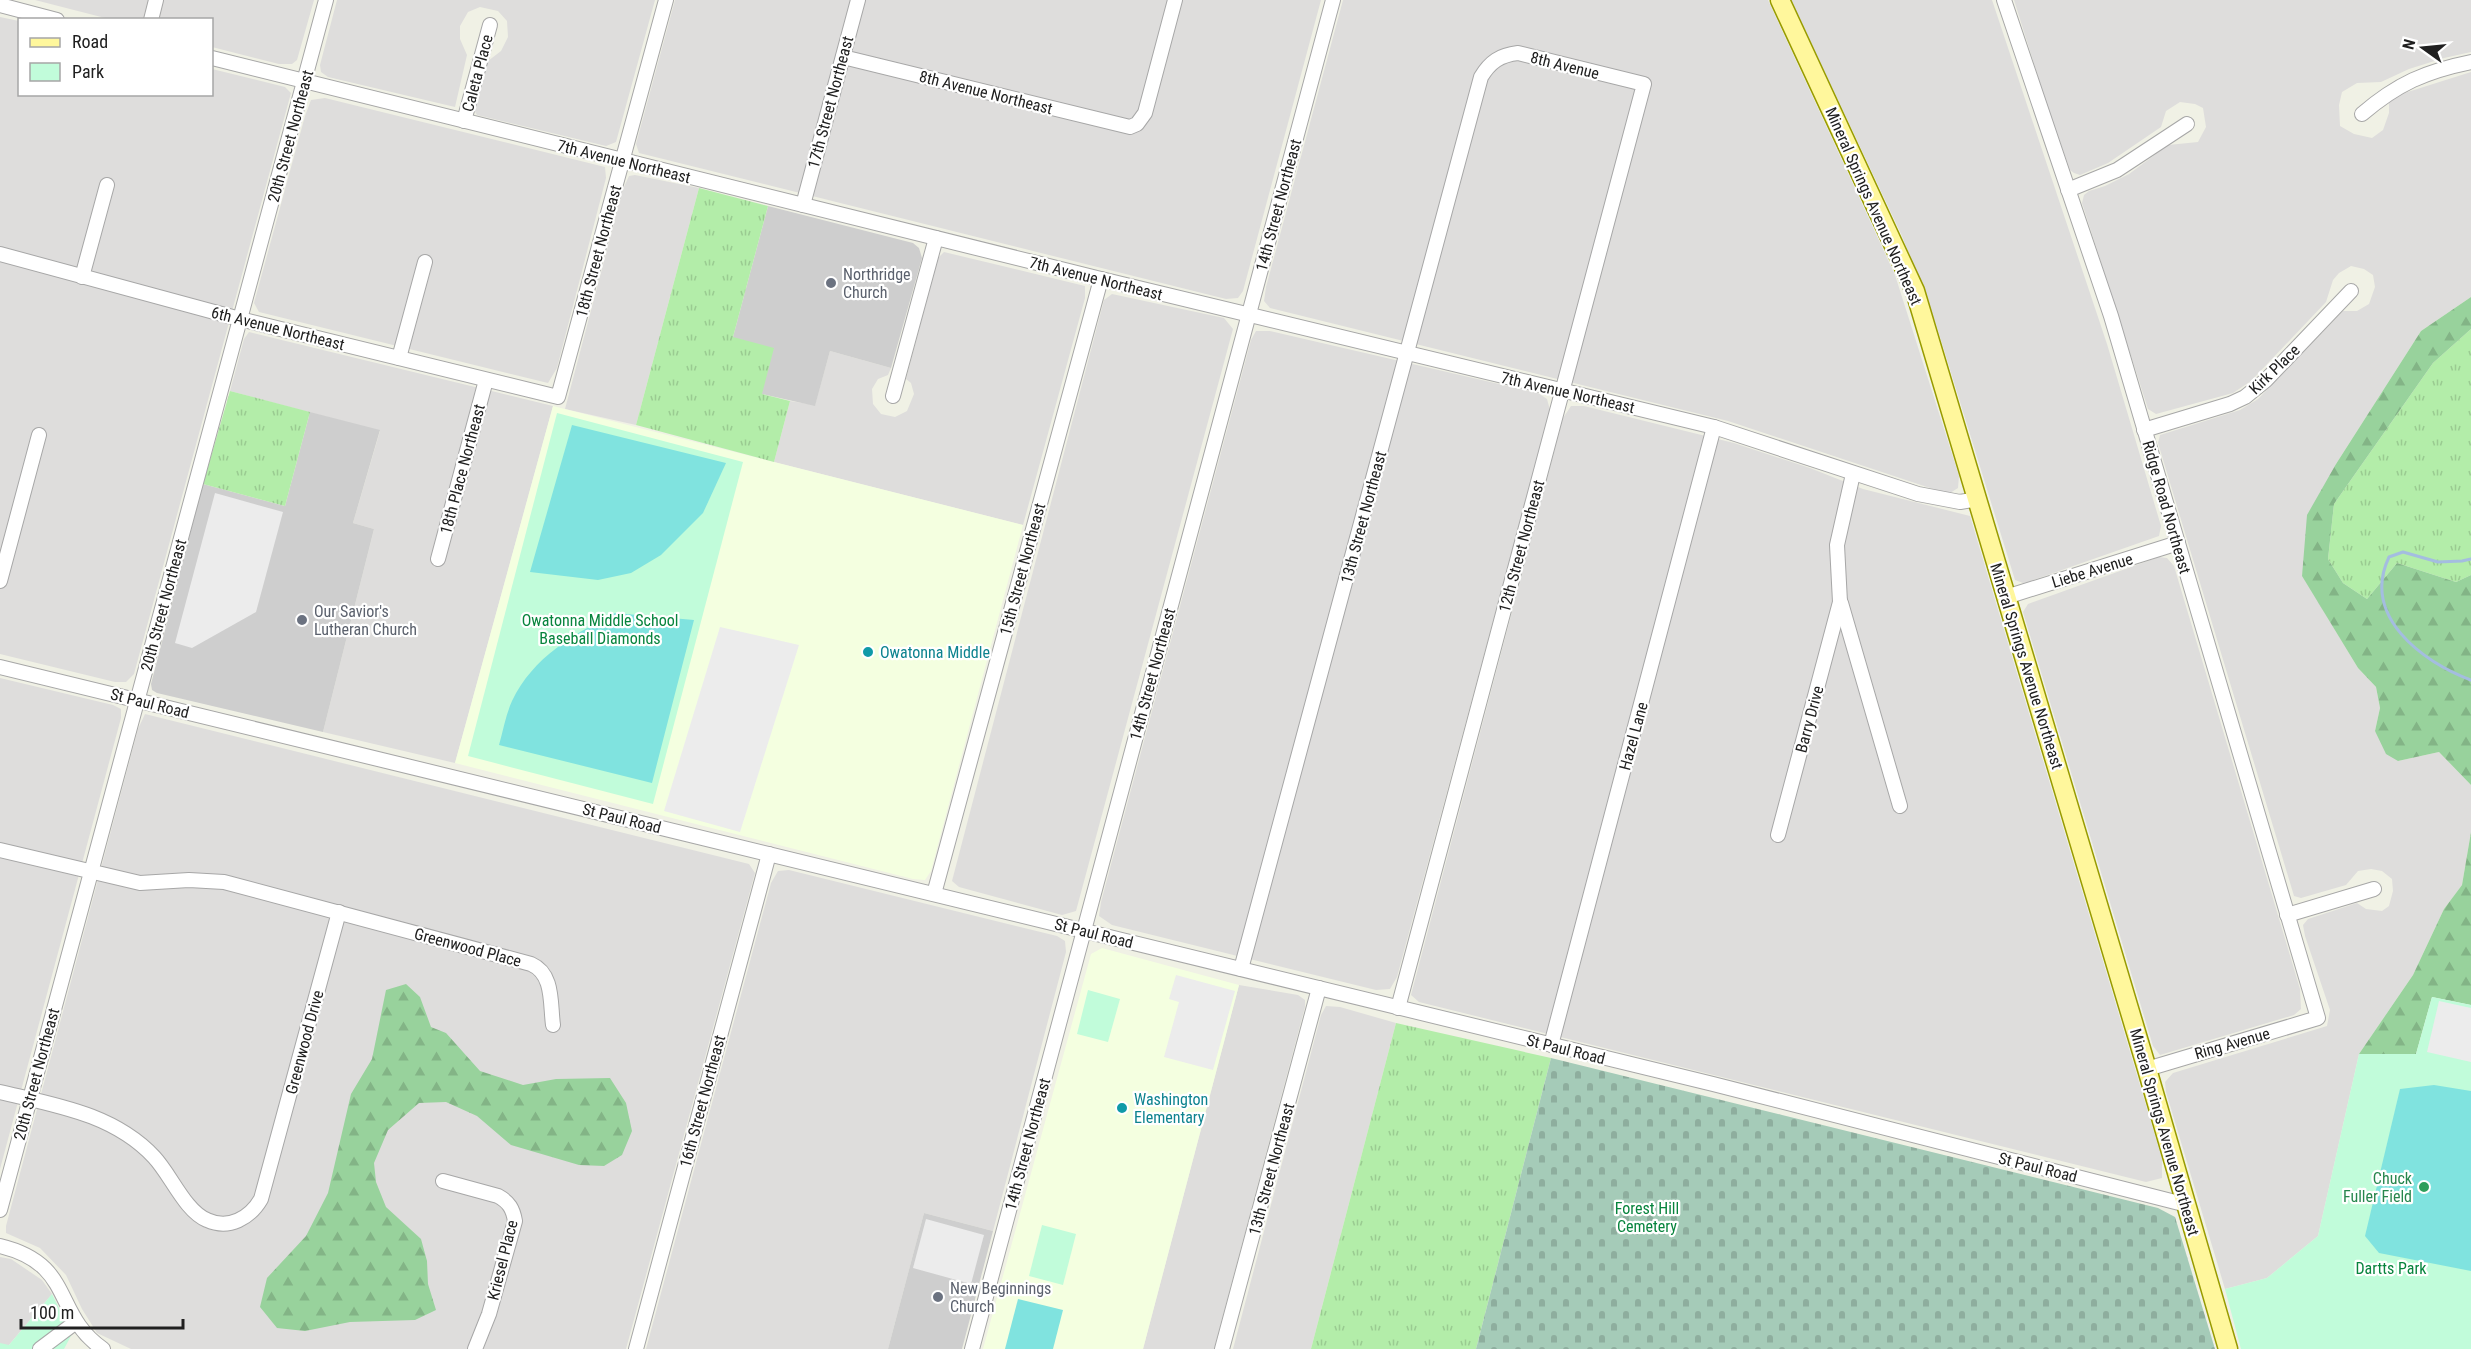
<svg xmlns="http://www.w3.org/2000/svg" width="2471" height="1349" font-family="'Roboto Condensed',sans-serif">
<defs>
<pattern id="grass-tufts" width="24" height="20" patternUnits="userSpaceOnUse" patternTransform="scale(1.5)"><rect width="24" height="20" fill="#b3eda9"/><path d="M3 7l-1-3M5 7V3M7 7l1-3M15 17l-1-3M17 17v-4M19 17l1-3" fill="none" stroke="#9acb91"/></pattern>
<pattern id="forest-firs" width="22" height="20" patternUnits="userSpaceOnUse" patternTransform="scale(1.5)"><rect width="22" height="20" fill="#98d29c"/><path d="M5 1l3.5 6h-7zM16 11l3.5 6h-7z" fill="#83b486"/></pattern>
<pattern id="cemetery-stones" width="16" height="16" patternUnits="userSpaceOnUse" patternTransform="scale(1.5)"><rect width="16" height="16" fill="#a5cbb8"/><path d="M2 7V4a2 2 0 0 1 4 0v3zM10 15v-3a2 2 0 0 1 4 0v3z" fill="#8eae9e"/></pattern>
</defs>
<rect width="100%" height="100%" fill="#f0f1e5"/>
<g fill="#dedddc">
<path d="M35 0H314L297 60 292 64H279L212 47V20L109 19Z"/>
<path d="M337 0H655L616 142 606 146 477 115 474 110 488 61 501 51 508 37 507 21 498 11 480 7 468 12 460 26V39L467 55 455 107 328 77 321 72 320 65Z"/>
<path d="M675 0H1321L1243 291 1238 298 1226 299 639 153 636 144Z"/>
<path d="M1343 0H1768L1895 275 1959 476 1958 488 1950 493 1939 491 1728 421 1270 308 1264 301 1266 287Z"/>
<path d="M1791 0H1992L2107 344 2161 526 2159 536 2028 582 2023 583 2015 580 1936 324 1902 236Z"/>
<path d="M2014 0H2471V52L2444 58 2409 69 2381 82 2357 83 2342 92 2339 105 2340 126 2354 134 2372 138 2383 130 2389 113V103L2395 96 2471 72V297L2421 331 2336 464 2302 575 2358 668 2376 687 2380 708 2375 731 2398 761 2439 752 2471 785V832L2462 885 2444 909 2413 975 2359 1054 2318 1236 2267 1278 2225 1289 2166 1092 2165 1082 2173 1073 2327 1026 2330 1010 2305 936 2303 925 2308 919 2357 903 2366 909 2382 911 2389 906 2393 891 2392 879 2382 871 2371 869 2358 871 2346 885 2301 898 2294 896 2158 443 2160 435 2240 410 2258 399 2343 311H2357L2369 304 2375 287 2373 275 2364 269 2351 266 2339 273 2333 280 2326 302 2251 381 2233 393 2156 414 2148 409 2082 203 2084 195 2089 191 2105 186 2129 174 2168 145 2198 142 2206 127 2203 108 2195 104 2180 102 2166 111 2161 127 2108 163 2080 175 2074 173 2070 170 2046 102Z"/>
<path d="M0 17 19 21 20 94H212V69L285 87 291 93 134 674 126 682H115L0 654Z"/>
<path d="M325 98 605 167 606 178 557 368 548 383 259 312 254 303 305 116 311 100Z"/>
<path d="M635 175 699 188 636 425 565 409 623 189 629 176Z"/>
<path d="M944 252 1085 286V298L1023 525 774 462 790 401 815 405 830 351 891 368 888 375 878 379 872 389 873 404 881 414 895 417 907 411 914 394 911 383 906 379 938 258Z"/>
<path d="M1112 294 1224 318 1233 329 1076 911 1062 915 959 887 952 881 1104 300Z"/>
<path d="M1256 331H1270L1538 393 1547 399 1550 410 1397 977 1390 989 1376 990 1112 925 1099 916 1101 902 1251 340Z"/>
<path d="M249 332 553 406 455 763 323 732 374 529 353 523 380 431 230 391 244 339Z"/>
<path d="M1571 406H1584L1734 443 1810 468 1863 489 1970 516 2162 1159V1178L2146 1182 1419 1002 1411 995 1563 418Z"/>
<path d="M2159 557 2167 558 2174 566 2300 989 2301 1009 2294 1015 2160 1055 2153 1046 2023 612 2028 604Z"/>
<path d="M0 678 113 705 121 709V718L0 1169Z"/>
<path d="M145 714 749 864 755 873 626 1349H131L97 1333 82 1309 66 1275 40 1248 6 1233V1226L138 729Z"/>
<path d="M789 870 1057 936 1065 941 1066 952 993 1231 924 1213 888 1349H646L771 883 778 871Z"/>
<path d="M1239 985 1298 995 1305 1000V1007L1214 1349H1143Z"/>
<path d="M1326 1006 1340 1007 1396 1023 1311 1349H1233L1321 1015Z"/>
<path d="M0 1257 11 1259 42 1280 52 1294 8 1346 0 1344Z"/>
</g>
<g fill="#f4ffe0">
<path d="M553 406 1023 525 931 871 925 880 913 879 455 763Z"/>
<path d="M1102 948 1239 985 1143 1349H983L1091 954Z"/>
</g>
<g fill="#cecece">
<path d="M768 206 913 243 919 248 922 258 891 368 830 351 815 406 762 394 733 337Z"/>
<path d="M310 412 380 430 353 523 374 529 323 732 157 693 152 690 151 684 203 484 285 506Z"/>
<path d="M924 1213 993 1231 962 1349H888Z"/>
</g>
<g fill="url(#grass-tufts)">
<path d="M699 188 768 206 733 337 774 348 762 394 790 401 774 462 636 425Z"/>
<path d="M2471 329V575L2456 582 2397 563 2367 599 2343 583 2328 559 2334 504 2433 363Z"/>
<path d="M230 391 310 412 285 506 203 484Z"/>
<path d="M1396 1023 1551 1058 1476 1349H1311Z"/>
</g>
<g fill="url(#forest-firs)">
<path d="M2471 297V329L2433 363 2334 504 2328 559 2343 583 2367 599 2397 563 2456 582 2471 575V785L2439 752 2398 761 2386 754 2375 731 2380 708 2376 687 2358 668 2302 576 2307 515 2336 464 2421 331Z"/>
<path d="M2471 832V1005L2432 997 2416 1054H2359L2413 975 2444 909 2462 885Z"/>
<path d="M406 984 420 997 431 1027 446 1033 480 1071 523 1085 556 1079 610 1078 626 1103 632 1131 622 1155 604 1166 579 1165 511 1145 477 1116 446 1102 419 1103 388 1130 374 1163 376 1182 386 1207 421 1239 427 1261 428 1284 436 1310 415 1320 350 1322 305 1331 277 1328 260 1307 267 1278 306 1236 328 1193 351 1094 372 1059 386 990Z"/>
</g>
<path fill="url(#cemetery-stones)" d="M1551 1058 2158 1208 2175 1217 2215 1349H1476Z"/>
<g fill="#c1fcda">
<path d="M557 413 743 462 653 804 468 756Z"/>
<path d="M1088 990 1120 999 1108 1042 1077 1034Z"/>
<path d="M2432 997 2471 1005V1349H2241L2225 1289 2267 1278 2318 1236 2359 1054H2416Z"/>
<path d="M1042 1225 1076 1234 1063 1285 1029 1276Z"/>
<path d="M52 1294 72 1334 64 1349H0V1343L9 1345Z"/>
</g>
<g fill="#80e3df">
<path d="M572 425 726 463 703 513 661 555 631 573 598 580 530 572Z"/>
<path d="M615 613 694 620 652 783 499 745C503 731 506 714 512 701 533 657 574 634 615 613Z"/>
<path d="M2434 1085 2471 1091V1271L2379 1253 2365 1236 2400 1089Z"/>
<path d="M1018 1299 1063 1310 1053 1349H1005Z"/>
</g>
<g fill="#ececec">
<path d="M215 493 283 512 256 612 192 648 175 643Z"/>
<path d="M720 627 799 645 740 832 664 811Z"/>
<path d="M1176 975 1235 991 1213 1070 1164 1057 1179 1002 1169 999Z"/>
<path d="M2439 1001 2471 1008V1062L2427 1052Z"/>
<path d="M926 1219 984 1235 971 1284 913 1268Z"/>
</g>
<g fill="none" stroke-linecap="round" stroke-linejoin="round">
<path stroke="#a4bde0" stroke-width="3" d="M2471 559 2462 561 2438 562 2403 552 2389 557C2361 616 2422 662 2471 680"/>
<defs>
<g id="minor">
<path d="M2004 0 2111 316 2318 1018 2147 1069"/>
<path d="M0 5 57 20"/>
<path d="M151 20 156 0"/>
<path d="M843 57 1130 127 1137 124 1145 113 1175 0"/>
<path d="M212 58 1101 279 1714 427 1918 494 1960 502 1978 499"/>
<path d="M2362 114C2397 84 2426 71 2471 62"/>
<path d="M464 121 490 25"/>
<path d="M2068 190 2117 170 2187 124"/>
<path d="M803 205 858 0"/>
<path d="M0 254 240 319 558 397 666 0"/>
<path d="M82 277 107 185"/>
<path d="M399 358 425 262"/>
<path d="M893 396 936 238"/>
<path d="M2144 430 2230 404 2245 397 2266 380 2351 291"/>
<path d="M438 559 486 380"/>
<path d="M0 581 39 435"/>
<path d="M2006 597 2178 543"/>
<path d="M1841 603 1900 806"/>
<path d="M0 667 1713 1084 2187 1205"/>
<path d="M1778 835 1840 602 1837 545 1853 474"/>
<path d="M0 850 140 883 189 880 224 882 531 964C554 974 550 1003 553 1025"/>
<path d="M934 894 1101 279"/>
<path d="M2287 915 2374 889"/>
<path d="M1241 969 1481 77C1490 62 1500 55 1518 53L1644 84 1398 1008"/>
<path d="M1551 1045 1714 427"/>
<path d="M0 1092C55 1105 114 1114 154 1157 171 1175 185 1211 207 1220 229 1230 250 1218 261 1199L339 912"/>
<path d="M443 1181 498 1196C509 1202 513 1209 515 1221L489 1314 475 1349"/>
<path d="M0 1210 326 0"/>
<path d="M0 1246C75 1264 52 1314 103 1349"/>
<path d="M40 1349 76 1322"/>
<path d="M636 1349 769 854"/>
<path d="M972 1349 1333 0"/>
<path d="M1222 1349 1319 988"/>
</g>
<path id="major" d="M1780 0 1915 291 2147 1069 2228 1349"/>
</defs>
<use href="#minor" stroke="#a7a7a7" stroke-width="16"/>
<use href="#major" stroke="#989b00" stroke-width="21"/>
<use href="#minor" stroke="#fff" stroke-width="14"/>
<use href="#major" stroke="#fff79c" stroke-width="18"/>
</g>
<g fill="#6b7280" stroke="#fff" stroke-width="2">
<circle cx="831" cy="283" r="6"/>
<circle cx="302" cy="620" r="6"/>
<circle cx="938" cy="1297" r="6"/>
</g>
<g fill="#0f9aa8" stroke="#fff" stroke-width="2">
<circle cx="868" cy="652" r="6"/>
<circle cx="1122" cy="1108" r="6"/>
</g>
<circle fill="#2e9e5b" stroke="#fff" stroke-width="2" cx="2424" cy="1187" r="6"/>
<g text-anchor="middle" stroke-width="4.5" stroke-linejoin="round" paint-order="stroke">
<g font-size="16" fill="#202020" stroke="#fff">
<text transform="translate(1565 65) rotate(14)" y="6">8th Avenue</text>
<text transform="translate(477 73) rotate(-75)" y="6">Caleta Place</text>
<text transform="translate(986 92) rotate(14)" y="6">8th Avenue Northeast</text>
<text transform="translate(830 102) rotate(-75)" y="6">17th Street Northeast</text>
<text transform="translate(290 136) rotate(-75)" y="6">20th Street Northeast</text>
<text transform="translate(624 161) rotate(14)" y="6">7th Avenue Northeast</text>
<text transform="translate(1278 205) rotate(-75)" y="6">14th Street Northeast</text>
<text transform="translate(1874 206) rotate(66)" y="6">Mineral Springs Avenue Northeast</text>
<text transform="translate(598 251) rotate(-75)" y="6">18th Street Northeast</text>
<text transform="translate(1096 278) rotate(14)" y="6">7th Avenue Northeast</text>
<text transform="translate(278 328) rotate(14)" y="6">6th Avenue Northeast</text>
<text transform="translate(2274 369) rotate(-44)" y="6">Kirk Place</text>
<text transform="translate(1568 392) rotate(13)" y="6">7th Avenue Northeast</text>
<text transform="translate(462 469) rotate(-75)" y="6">18th Place Northeast</text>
<text transform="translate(2167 507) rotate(74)" y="6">Ridge Road Northeast</text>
<text transform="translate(1363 517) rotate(-75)" y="6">13th Street Northeast</text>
<text transform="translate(1521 546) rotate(-75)" y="6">12th Street Northeast</text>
<text transform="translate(1022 569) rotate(-75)" y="6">15th Street Northeast</text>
<text transform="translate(2092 570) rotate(-17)" y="6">Liebe Avenue</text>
<text transform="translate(163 605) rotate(-75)" y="6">20th Street Northeast</text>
<text transform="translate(2027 666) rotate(73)" y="6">Mineral Springs Avenue Northeast</text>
<text transform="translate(1152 674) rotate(-75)" y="6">14th Street Northeast</text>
<text transform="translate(150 703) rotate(14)" y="6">St Paul Road</text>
<text transform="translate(1809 719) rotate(-75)" y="6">Barry Drive</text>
<text transform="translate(1633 736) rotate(-75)" y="6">Hazel Lane</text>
<text transform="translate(622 818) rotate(14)" y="6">St Paul Road</text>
<text transform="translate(1094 933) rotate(14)" y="6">St Paul Road</text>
<text transform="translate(468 947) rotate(15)" y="6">Greenwood Place</text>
<text transform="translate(304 1042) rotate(-75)" y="6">Greenwood Drive</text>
<text transform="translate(2232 1043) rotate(-16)" y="6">Ring Avenue</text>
<text transform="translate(1566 1049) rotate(14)" y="6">St Paul Road</text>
<text transform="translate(36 1074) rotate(-75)" y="6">20th Street Northeast</text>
<text transform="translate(702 1101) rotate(-75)" y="6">16th Street Northeast</text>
<text transform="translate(2165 1132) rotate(74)" y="6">Mineral Springs Avenue Northeast</text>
<text transform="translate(1027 1144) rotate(-75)" y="6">14th Street Northeast</text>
<text transform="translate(2038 1167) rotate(14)" y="6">St Paul Road</text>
<text transform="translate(1271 1169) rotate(-75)" y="6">13th Street Northeast</text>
<text transform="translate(502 1260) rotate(-76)" y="6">Kriesel Place</text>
</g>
<g font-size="16" fill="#5b616d" stroke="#fff" text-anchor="start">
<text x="843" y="280">Northridge<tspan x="843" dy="18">Church</tspan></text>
<text x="314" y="617">Our Savior's<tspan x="314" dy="18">Lutheran Church</tspan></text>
<text x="950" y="1294">New Beginnings<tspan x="950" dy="18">Church</tspan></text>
</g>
<g font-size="16" fill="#07843d" stroke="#fff">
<text x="600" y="626">Owatonna Middle School<tspan x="600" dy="18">Baseball Diamonds</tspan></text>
<text x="1647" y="1214">Forest Hill<tspan x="1647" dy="18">Cemetery</tspan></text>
<text x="2391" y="1274">Dartts Park</text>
</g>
<g font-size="16" fill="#0d838f" stroke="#fff" text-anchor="start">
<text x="880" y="658">Owatonna Middle</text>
<text x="1134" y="1105">Washington<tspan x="1134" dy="18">Elementary</tspan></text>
</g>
<g font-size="16" fill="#27864d" stroke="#fff" text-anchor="end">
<text x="2412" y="1184">Chuck<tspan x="2412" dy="18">Fuller Field</tspan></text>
</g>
</g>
<rect x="18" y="18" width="195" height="78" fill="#ffffff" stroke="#a6a6a6" stroke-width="1.5"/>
<rect x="30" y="38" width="30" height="9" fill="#fff79c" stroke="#a6a6a6" stroke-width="1.5"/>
<text x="72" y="48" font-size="18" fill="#202020">Road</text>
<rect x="30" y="63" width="30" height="18" fill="#c1fcda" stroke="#a6a6a6" stroke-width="1.5"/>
<text x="72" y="78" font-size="18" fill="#202020">Park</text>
<g transform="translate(2423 48) rotate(285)" stroke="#ffffff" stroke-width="4.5" paint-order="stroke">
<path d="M0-4.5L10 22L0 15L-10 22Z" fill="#202020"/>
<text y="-9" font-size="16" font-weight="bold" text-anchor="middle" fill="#202020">N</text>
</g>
<path d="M21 1319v9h162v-9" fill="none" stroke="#202020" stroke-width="3"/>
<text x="30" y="1319" font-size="18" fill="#202020" stroke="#ffffff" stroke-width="4.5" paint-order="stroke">100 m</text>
</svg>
